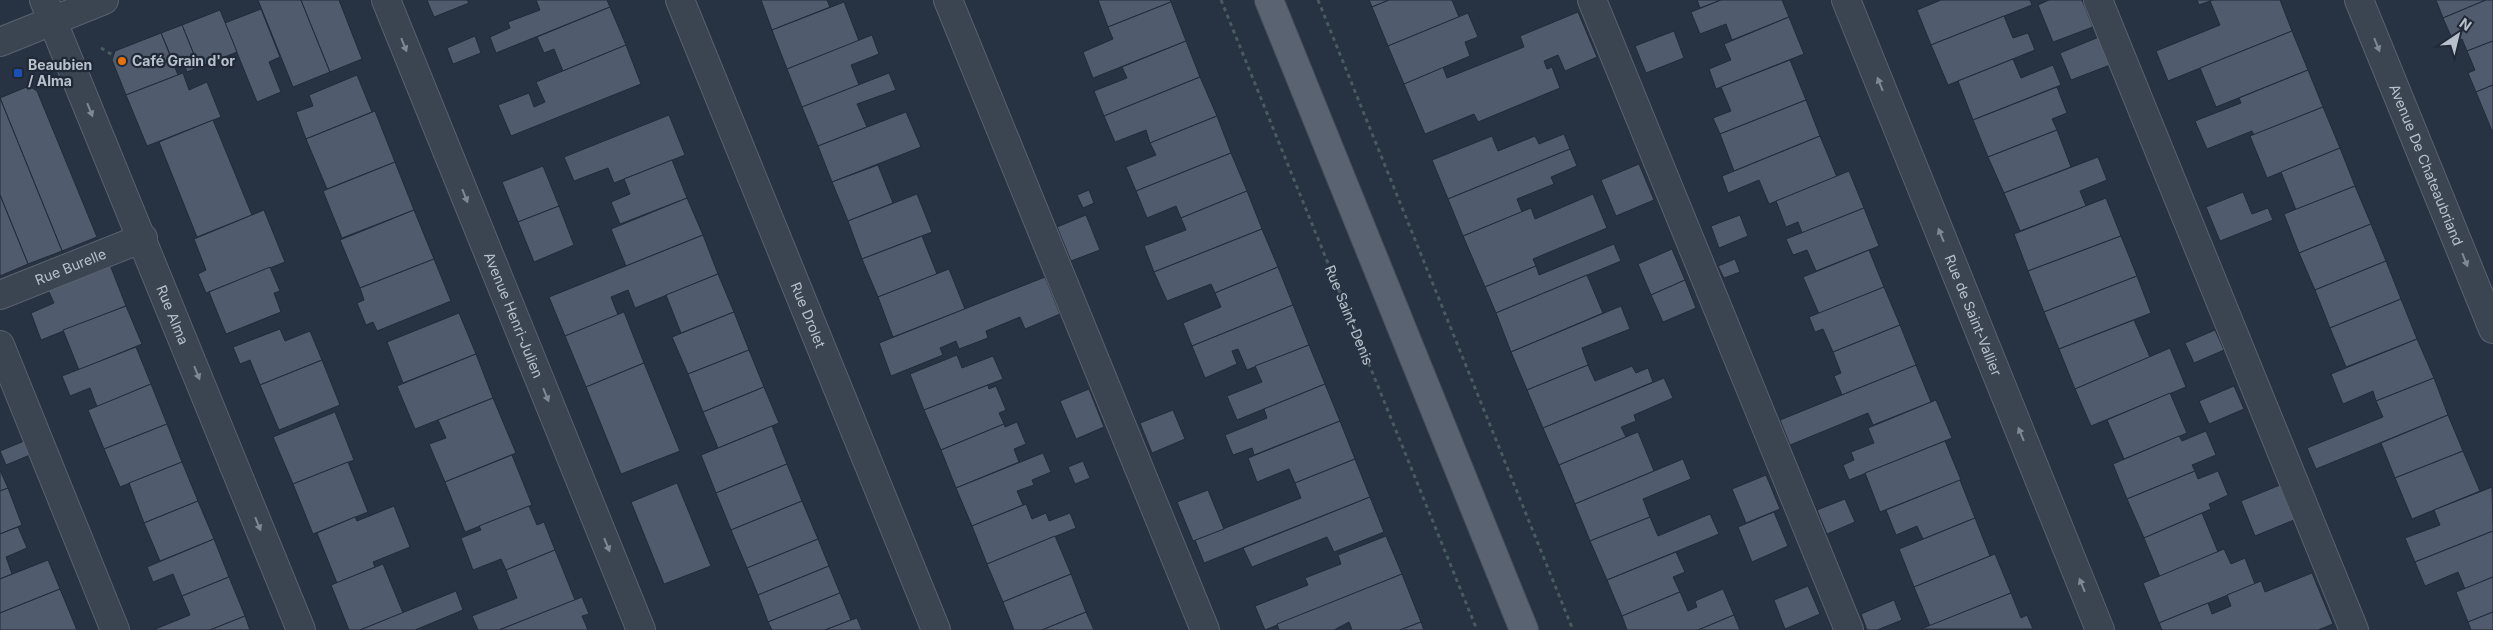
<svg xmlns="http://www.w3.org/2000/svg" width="2493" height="630" font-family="Inter,sans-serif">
<rect width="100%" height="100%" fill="#273242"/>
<g fill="#505b6d" stroke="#222b39">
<path d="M258 0H301L330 72 293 87Z"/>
<path d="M301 0H339L362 59 330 72Z"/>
<path d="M427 0H467L469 3 434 17Z"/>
<path d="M536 0H607L610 7 496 53 490 37 510 28 508 22 540 10Z"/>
<path d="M761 0H827L830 7 772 30Z"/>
<path d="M1098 0H1170L1171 2 1108 27Z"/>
<path d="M1369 0H1389L1372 7Z"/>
<path d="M1389 0H1452L1459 17 1388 46 1372 7Z"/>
<path d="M1697 0H1721L1700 8Z"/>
<path d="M1721 0H1782L1789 17 1732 40 1726 24 1700 34 1691 12Z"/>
<path d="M1941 0H2030L2032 5 1931 45 1917 10Z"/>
<path d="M2049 0H2082L2093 27 2053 42 2038 5Z"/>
<path d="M2197 0H2213L2199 5Z"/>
<path d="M2213 0H2280L2292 31 2168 81 2156 51 2220 25 2210 1Z"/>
<path d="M2436 0H2486L2443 18Z"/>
<path d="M2486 0H2493V41L2467 51 2462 39 2454 43 2443 18Z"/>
<path d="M844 2 859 41 787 69 772 30Z"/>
<path d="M1171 2 1186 41 1093 78 1083 52 1113 39 1108 27Z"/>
<path d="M610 7 626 45 563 71 554 49 544 53 537 37Z"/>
<path d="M261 9 280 57 269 62 281 92 257 102 225 23Z"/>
<path d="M220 10 237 52 199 67 182 25Z"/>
<path d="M1578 12 1597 57 1565 71 1558 55 1544 61 1547 69 1552 67 1560 88 1478 122 1474 114 1425 134 1404 84 1443 67 1447 78 1524 47 1520 36Z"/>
<path d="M1468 13 1478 37 1465 42 1470 56 1404 84 1388 46Z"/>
<path d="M2004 16 2013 38 2028 33 2035 50 1948 85 1931 45Z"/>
<path d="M1789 17 1804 54 1716 89 1709 69 1731 60 1724 44Z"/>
<path d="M182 25 199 67 187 72 183 62 175 66 161 33Z"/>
<path d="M1674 31 1684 58 1646 73 1635 46Z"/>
<path d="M2292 31 2308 70 2216 107 2200 68Z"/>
<path d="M161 33 178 75 126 95 112 60 115 51Z"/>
<path d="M872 35 879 54 851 65 859 85 802 107 787 69Z"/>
<path d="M475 36 481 53 453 64 447 48Z"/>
<path d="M2099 37 2110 65 2071 80 2060 53Z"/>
<path d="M1186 41 1200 77 1104 116 1094 91 1127 78 1122 67Z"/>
<path d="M2493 41V85L2476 92 2468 73 2475 70 2467 51Z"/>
<path d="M626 45 641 84 511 136 498 105 529 93 534 107 545 102 536 82Z"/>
<path d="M2013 59 2021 78 2053 65 2061 85 1973 120 1958 81Z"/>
<path d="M1790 60 1806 100 1720 134 1713 118 1731 111 1721 87Z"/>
<path d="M2308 70 2323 107 2254 135 2252 131 2207 149 2195 121 2241 103 2239 98Z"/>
<path d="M183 73 189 90 207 82 221 117 147 146 126 95Z"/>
<path d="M889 73 896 90 857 104 867 127 818 146 802 107Z"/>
<path d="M357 75 372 112 306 139 296 112 313 106 309 95Z"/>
<path d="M1200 77 1217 116 1150 143 1146 130 1115 142 1104 116Z"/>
<path d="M2493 85V130L2492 131 2476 92Z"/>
<path d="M29 86 37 91 97 237 62 251 0 98Z"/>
<path d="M2057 87 2067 113 2052 119 2057 130 1988 157 1973 120Z"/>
<path d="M0 98 62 251 28 264 0 195Z"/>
<path d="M1806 100 1820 136 1734 171 1720 134Z"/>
<path d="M2323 107 2340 148 2267 178 2250 136Z"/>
<path d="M375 111 395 162 327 189 306 139Z"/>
<path d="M906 112 921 147 832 182 818 146Z"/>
<path d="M669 115 685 155 614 183 608 168 574 181 564 157Z"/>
<path d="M1217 116 1231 153 1136 191 1126 167 1156 155 1150 143Z"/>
<path d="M213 120 252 215 197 237 159 142Z"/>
<path d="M2057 130 2071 167 2004 193 1988 157Z"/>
<path d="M1564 134 1570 149 1448 199 1432 160 1492 136 1498 151 1535 136 1539 144Z"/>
<path d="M1820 136 1837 177 1769 204 1759 180 1728 193 1722 176Z"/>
<path d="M2340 148 2355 186 2296 210 2281 172Z"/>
<path d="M1570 149 1577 166 1551 177 1554 184 1517 199 1522 212 1463 236 1448 199Z"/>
<path d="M1231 153 1247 191 1181 218 1176 206 1147 218 1136 191Z"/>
<path d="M2098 157 2107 180 2080 191 2086 206 2020 231 2004 193Z"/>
<path d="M672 160 687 198 620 224 611 202 630 194 624 179Z"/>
<path d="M395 162 414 210 342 238 323 191Z"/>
<path d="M1639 164 1654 200 1616 216 1601 180Z"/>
<path d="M878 165 893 203 848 221 832 182Z"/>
<path d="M543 166 559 206 518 222 502 182Z"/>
<path d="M1849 171 1864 208 1802 233 1798 222 1786 227 1776 201Z"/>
<path d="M2355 186 2371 224 2299 253 2284 214Z"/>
<path d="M1089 190 1094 203 1083 208 1077 195Z"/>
<path d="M1247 191 1262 229 1154 272 1144 246 1186 230 1181 218Z"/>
<path d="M2243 192 2252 214 2268 208 2273 220 2220 241 2206 207Z"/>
<path d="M917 194 932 232 862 259 848 221Z"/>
<path d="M1593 194 1607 228 1533 259 1536 266 1485 287 1463 236 1531 208 1535 219Z"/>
<path d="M0 195 28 264 0 276Z"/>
<path d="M687 198 703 235 626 266 611 229Z"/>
<path d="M2106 198 2121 236 2028 271 2014 234Z"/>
<path d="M559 206 574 245 534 262 518 222Z"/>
<path d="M1864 208 1879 246 1816 271 1807 250 1793 255 1786 239Z"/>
<path d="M264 210 285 262 206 293 198 274 206 270 194 239Z"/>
<path d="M414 210 434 259 360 288 340 240Z"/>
<path d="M1086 215 1100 250 1071 261 1057 227Z"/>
<path d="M1740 215 1748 236 1719 248 1711 226Z"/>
<path d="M2371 224 2386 261 2315 290 2299 253Z"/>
<path d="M1262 229 1278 267 1215 293 1211 284 1167 301 1154 272Z"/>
<path d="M703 235 718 274 635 308 628 290 611 297 618 315 565 336 549 297Z"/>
<path d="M922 236 937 274 878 297 862 259Z"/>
<path d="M2121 236 2137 276 2044 312 2028 271Z"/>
<path d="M1614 244 1621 261 1496 313 1485 287 1536 266 1539 275Z"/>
<path d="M1672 249 1685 280 1651 295 1638 264Z"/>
<path d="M1869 250 1884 287 1819 314 1803 277Z"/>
<path d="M434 259 451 301 377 331 373 322 366 325 357 303 364 300 360 288Z"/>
<path d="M1735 259 1740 272 1724 278 1718 266Z"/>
<path d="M2386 261 2401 299 2330 328 2315 290Z"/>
<path d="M110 265 126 306 41 340 31 313 54 303 48 290Z"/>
<path d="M270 267 280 291 274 293 281 312 226 334 209 292Z"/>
<path d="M1278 267 1293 305 1192 346 1183 323 1221 307 1215 293Z"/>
<path d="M949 269 965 309 893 337 878 297Z"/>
<path d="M718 274 734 312 681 333 666 295Z"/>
<path d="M1587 275 1603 313 1511 352 1496 313Z"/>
<path d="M2137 276 2151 313 2059 349 2044 312Z"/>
<path d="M1045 277 1060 314 1025 329 1020 317 986 331 988 338 959 349 956 341 940 348 943 355 891 376 879 343Z"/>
<path d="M1685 280 1696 308 1663 322 1651 295Z"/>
<path d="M1884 287 1900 325 1833 352 1823 329 1815 332 1809 317Z"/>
<path d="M2401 299 2417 339 2346 367 2330 328Z"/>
<path d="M1293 305 1309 345 1247 370 1238 349 1232 351 1237 364 1205 378 1192 346Z"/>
<path d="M126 306 142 344 79 370 63 330Z"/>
<path d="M1621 306 1630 329 1582 348 1588 365 1527 390 1511 352Z"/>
<path d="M624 312 644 363 586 387 565 336Z"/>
<path d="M734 312 749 350 688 374 672 337Z"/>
<path d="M459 313 476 354 403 383 387 342Z"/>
<path d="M2134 320 2150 357 2075 389 2059 349Z"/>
<path d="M1900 325 1916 365 1842 395 1834 376 1841 373 1833 352Z"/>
<path d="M280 329 285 341 310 331 322 360 260 385 250 360 240 364 233 347Z"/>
<path d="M2215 330 2224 350 2194 363 2185 343Z"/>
<path d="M2417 339 2434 378 2376 401 2373 391 2343 404 2331 374Z"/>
<path d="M1309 345 1325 384 1237 420 1227 396 1262 382 1255 366Z"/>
<path d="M136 347 151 384 97 407 90 388 70 396 62 376Z"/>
<path d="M2170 348 2186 387 2091 426 2075 389Z"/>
<path d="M749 350 764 387 703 412 688 374Z"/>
<path d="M476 354 493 398 415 429 397 386Z"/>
<path d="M957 355 962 368 993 356 1003 379 924 410 910 374Z"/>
<path d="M322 360 340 405 279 430 260 385Z"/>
<path d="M644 363 680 451 621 474 586 387Z"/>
<path d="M1588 365 1595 381 1632 366 1636 373 1648 368 1653 382 1543 428 1527 390Z"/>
<path d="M1916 365 1931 402 1873 425 1868 413 1790 445 1780 420Z"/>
<path d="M1664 378 1673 398 1634 415 1636 421 1621 427 1626 437 1559 465 1543 428Z"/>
<path d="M2434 378 2448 415 2316 469 2307 448 2383 417 2376 401Z"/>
<path d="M151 384 167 424 104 449 88 410Z"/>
<path d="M1325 384 1340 421 1254 455 1252 448 1233 455 1225 435 1267 418 1264 409Z"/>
<path d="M988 385 989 389 996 386 1006 410 999 413 1004 424 941 450 924 410Z"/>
<path d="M2234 386 2244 409 2209 424 2199 401Z"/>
<path d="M764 387 779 423 718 448 703 412Z"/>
<path d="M1089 389 1104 427 1076 439 1060 401Z"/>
<path d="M2170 393 2187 433 2124 459 2107 420Z"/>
<path d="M493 398 516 453 445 482 429 444 446 438 438 420Z"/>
<path d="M1936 400 1952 438 1849 480 1843 465 1854 460 1851 452 1874 443 1868 428Z"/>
<path d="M1173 410 1185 439 1152 453 1140 423Z"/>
<path d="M335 412 354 460 293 484 273 437Z"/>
<path d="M2448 415 2463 451 2395 478 2381 443Z"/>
<path d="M1340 421 1355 459 1295 483 1289 469 1257 482 1248 458Z"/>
<path d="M1017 422 1026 444 1014 449 1019 462 956 488 941 450 1004 424 1005 427Z"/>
<path d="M167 424 182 462 120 487 104 449Z"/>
<path d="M772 426 787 464 716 493 701 455Z"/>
<path d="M2206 431 2216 455 2192 465 2195 471 2127 499 2113 464 2179 436 2182 441Z"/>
<path d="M1638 432 1654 471 1575 504 1559 465Z"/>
<path d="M24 441 30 455 6 465 0 451Z"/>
<path d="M1945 441 1961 480 1880 512 1865 473Z"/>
<path d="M2463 451 2480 491 2412 519 2395 478Z"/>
<path d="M1043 453 1051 472 1032 480 1034 485 1017 491 1023 505 972 526 956 488Z"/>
<path d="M512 455 532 505 465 532 445 482Z"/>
<path d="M1355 459 1370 497 1204 563 1195 540 1301 498 1295 483Z"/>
<path d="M1683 459 1691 479 1643 499 1650 517 1590 541 1575 504Z"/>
<path d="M1083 461 1090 478 1075 484 1068 467Z"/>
<path d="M182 462 198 501 144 523 129 483Z"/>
<path d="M348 462 368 512 313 534 293 484Z"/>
<path d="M787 464 802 501 731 530 716 493Z"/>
<path d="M0 470 8 488 0 491Z"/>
<path d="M2195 471 2198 479 2218 471 2228 495 2209 504 2211 509 2144 538 2127 499Z"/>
<path d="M1766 475 1780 509 1746 523 1732 489Z"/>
<path d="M1960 480 1975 518 1923 539 1917 526 1896 535 1886 510Z"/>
<path d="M677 483 711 566 664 584 631 502Z"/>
<path d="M2280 485 2294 520 2255 536 2241 501Z"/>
<path d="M2492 487 2493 531 2415 562 2405 538 2440 525 2434 510Z"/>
<path d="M8 488 22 525 0 534V491Z"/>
<path d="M1208 490 1224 529 1193 541 1177 502Z"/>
<path d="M1370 497 1384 532 1334 552 1327 537 1252 567 1243 548Z"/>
<path d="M1845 499 1855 522 1827 534 1817 510Z"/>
<path d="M198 501 214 539 160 561 144 523Z"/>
<path d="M802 501 818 539 747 568 731 530Z"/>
<path d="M1026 504 1032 519 1046 513 1049 521 1070 513 1076 528 987 564 972 526Z"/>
<path d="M394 506 410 547 373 562 375 567 337 583 317 533 355 517 357 521Z"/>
<path d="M529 506 537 525 544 522 555 550 506 570 501 559 473 570 461 538 481 530 479 526Z"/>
<path d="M1774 512 1788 546 1752 562 1738 527Z"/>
<path d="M2202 513 2218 552 2160 577 2144 538Z"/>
<path d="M1710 514 1719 534 1607 580 1590 541 1650 517 1658 536Z"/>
<path d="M1975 518 1990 556 1914 587 1899 549Z"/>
<path d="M18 527 27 548 6 557 12 574 0 579V534Z"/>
<path d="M2493 531V577L2465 589 2458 572 2425 586 2415 562Z"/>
<path d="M1055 536 1071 574 1003 602 987 564Z"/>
<path d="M1386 536 1402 574 1265 630 1255 606 1308 585 1305 578 1341 564 1338 555Z"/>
<path d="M214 539 229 577 182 596 173 574 153 582 147 567Z"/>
<path d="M818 539 829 566 758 595 747 568Z"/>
<path d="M2224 549 2231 564 2245 558 2255 584 2159 623 2143 583Z"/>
<path d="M555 550 575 600 499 630H478L472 616 517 598 506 570Z"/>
<path d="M1676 552 1685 572 1673 577 1680 592 1622 616 1607 580Z"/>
<path d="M1995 554 2011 593 1930 626 1914 587Z"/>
<path d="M48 560 60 589 0 613V579Z"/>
<path d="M383 564 403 613 360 630H349L331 585Z"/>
<path d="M829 566 840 593 768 622 758 595Z"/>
<path d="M2312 573 2333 624 2318 630H2162L2159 623 2208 603 2212 614 2231 606 2227 595 2261 581 2265 592Z"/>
<path d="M1071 574 1086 612 1042 630H1014L1003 602Z"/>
<path d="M1402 574 1421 622 1400 630H1352L1349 622 1334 630H1279L1277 624Z"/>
<path d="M229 577 245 616 210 630H153L190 615 182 596Z"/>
<path d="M2493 577V612L2468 622 2456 592Z"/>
<path d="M1808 586 1820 614 1785 629 1774 600Z"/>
<path d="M60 589 77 630H0V613Z"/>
<path d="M1723 589 1734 615 1698 630H1627L1622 616 1680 592 1688 611 1697 607 1695 601Z"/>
<path d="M456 591 463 610 415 630H360Z"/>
<path d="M840 593 851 620 825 630H772L768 622Z"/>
<path d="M2011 593 2021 618 2027 615 2033 629H1921Z"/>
<path d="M582 597 589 614 582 616 588 630H499Z"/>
<path d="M1894 600 1902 620 1877 630H1867L1861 614Z"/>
<path d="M1086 612 1094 630H1042Z"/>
<path d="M2493 612V630H2471L2468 622Z"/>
<path d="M1734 615 1740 630H1698Z"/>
<path d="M245 616 250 630H210Z"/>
<path d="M857 618 862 630H825L851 620Z"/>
<path d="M1421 622 1424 630H1400Z"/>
</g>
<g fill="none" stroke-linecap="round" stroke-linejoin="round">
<defs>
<g id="minor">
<path id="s2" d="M44 0 301 630"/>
<path id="s3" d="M386 0 641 630"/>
<path id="s4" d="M680 0 936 630"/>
<path d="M948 0 1205 630"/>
<path d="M1592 0 1849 630"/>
<path id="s5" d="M1846 0 2100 630"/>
<path d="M2098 0 2354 630"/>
<path id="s6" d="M2359 0 2493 329"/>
<path d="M0 42 104 0"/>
<path id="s7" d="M0 295 143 238"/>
<path d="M0 345 115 630"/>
</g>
<path id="major" d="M1269 0 1524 630"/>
</defs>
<use href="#minor" stroke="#59626f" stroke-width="30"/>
<use href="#major" stroke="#454d5b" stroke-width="30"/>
<g stroke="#475c5f" stroke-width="3" stroke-dasharray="4 4" stroke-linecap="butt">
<path id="s1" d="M1221 0 1477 630"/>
<path d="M1318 0 1573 630"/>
<path d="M101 48 114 56"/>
</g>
<use href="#minor" stroke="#3b4451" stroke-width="28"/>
<use href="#major" stroke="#596371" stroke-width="28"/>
</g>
<defs><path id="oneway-solid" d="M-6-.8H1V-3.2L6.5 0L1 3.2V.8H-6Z" transform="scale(1.25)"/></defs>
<g fill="#808894">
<use href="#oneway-solid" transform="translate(404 45) rotate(68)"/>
<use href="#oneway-solid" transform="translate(2377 45) rotate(68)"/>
<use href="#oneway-solid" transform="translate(1880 84) rotate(-112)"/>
<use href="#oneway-solid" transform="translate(90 110) rotate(68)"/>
<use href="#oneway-solid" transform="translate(465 196) rotate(68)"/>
<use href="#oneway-solid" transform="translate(1941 235) rotate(-112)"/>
<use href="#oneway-solid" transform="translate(2465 260) rotate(68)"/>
<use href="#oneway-solid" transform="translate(197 373) rotate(68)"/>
<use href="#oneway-solid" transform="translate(546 395) rotate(68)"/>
<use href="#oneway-solid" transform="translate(2021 434) rotate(-112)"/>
<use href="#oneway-solid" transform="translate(258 524) rotate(68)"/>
<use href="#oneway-solid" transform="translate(607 545) rotate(68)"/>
<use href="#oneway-solid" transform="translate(2082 585) rotate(-112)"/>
</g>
<circle fill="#e8710a" stroke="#202937" stroke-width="2" cx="122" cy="61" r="5"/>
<rect fill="#1a4fb4" stroke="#202937" stroke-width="2" x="13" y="68" width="10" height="10" rx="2.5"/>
<g text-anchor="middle" stroke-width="4.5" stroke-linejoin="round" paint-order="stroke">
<g font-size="14" font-weight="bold" fill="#b8c0cb" stroke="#202937" text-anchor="start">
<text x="132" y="66">Café Grain d'or</text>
<text x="28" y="70">Beaubien<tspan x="28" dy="16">/ Alma</tspan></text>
</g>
<g font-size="14" fill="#b8c0cb" stroke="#202937">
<text dy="5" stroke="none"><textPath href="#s6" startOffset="178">Avenue De Chateaubriand</textPath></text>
<text dy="5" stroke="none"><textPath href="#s7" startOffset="76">Rue Burelle</textPath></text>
<text dy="5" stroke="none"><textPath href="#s2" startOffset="340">Rue Alma</textPath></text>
<text dy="5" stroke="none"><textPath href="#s3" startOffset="340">Avenue Henri-Julien</textPath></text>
<text dy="5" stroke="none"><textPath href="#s4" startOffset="340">Rue Drolet</textPath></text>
<text dy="5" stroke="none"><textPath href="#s1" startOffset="340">Rue Saint-Denis</textPath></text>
<text dy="5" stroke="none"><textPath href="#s5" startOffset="340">Rue de Saint-Vallier</textPath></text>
</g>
</g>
<g transform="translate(2458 35) rotate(35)" stroke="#202937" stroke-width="4" paint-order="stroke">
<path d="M0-4L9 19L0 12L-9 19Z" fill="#b8c0cb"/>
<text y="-8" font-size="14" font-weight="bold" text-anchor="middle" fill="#b8c0cb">N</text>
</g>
</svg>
